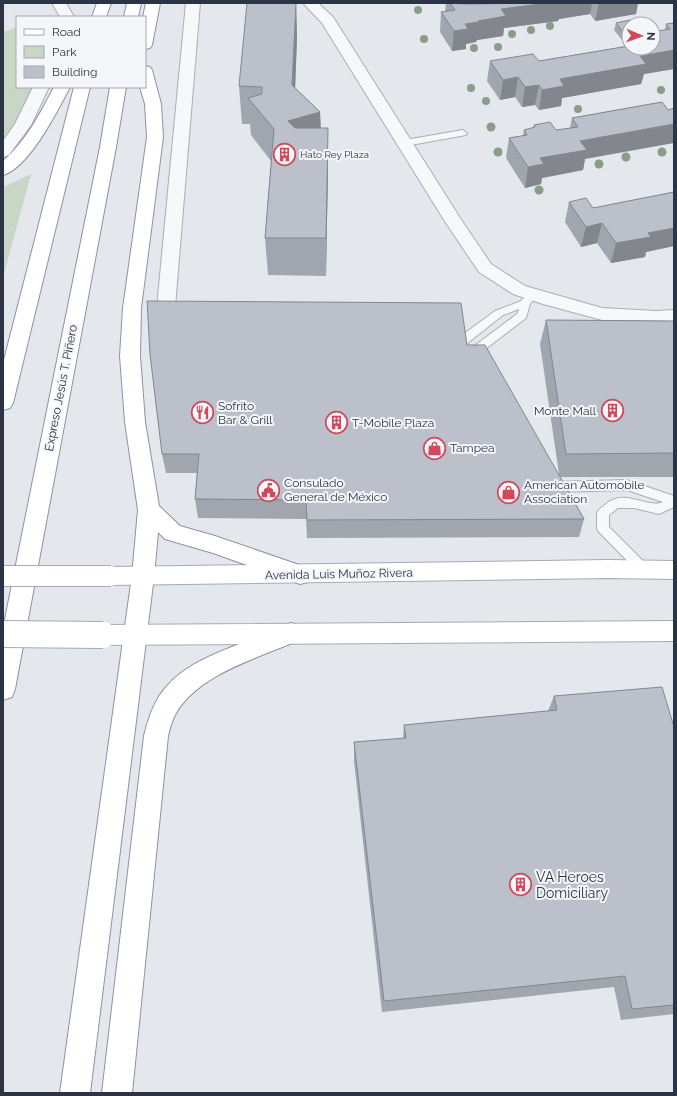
<svg xmlns="http://www.w3.org/2000/svg" width="677" height="1096" font-family="Raleway,sans-serif">
<rect width="100%" height="100%" fill="#e4e7ec"/>
<g fill="#c9d6c5">
<path d="M17 27V87H34L29 100 3 147V32Z"/>
<path d="M31 174 3 277V187Z"/>
</g>
<g fill="none" stroke-linecap="round" stroke-linejoin="round">
<defs>
<g id="lane">
<path d="M463 130 467 133 466 135 405 146 401 143 405 140Z"/>
<path d="M532 292 537 295 530 304 526 318 479 354 478 359H470L468 353 469 350 517 314 519 309 503 315 465 345H457L456 342 457 339 495 311 521 301 528 293Z"/>
<path d="M627 480 674 496V507L659 514 634 508H618L609 515V527L648 566 650 570 648 574 644 575 640 574 599 532 597 529V513C599 509 602 507 606 504 625 488 647 509 663 502L627 490 551 492 547 490 545 487 547 484 551 482Z"/>
</g>
<g id="street">
<path d="M52 3H66L74 17H60Z"/>
<path d="M186 3H200L175 307 173 311 166 313 159 311 157 307Z"/>
<path d="M303 3H318L333 17 460 218 491 264 525 286 602 308 656 311 674 310V322L656 323 602 320 543 304 513 294 479 272 444 220 322 23Z"/>
<path d="M33 87H49L31 125 9 155 3 157V141L15 124Z"/>
</g>
<g id="primary">
<path d="M608 560 674 561V579L608 578 111 585 103 583 100 576 103 569 111 567Z"/>
<path d="M674 621V641L103 645 95 642 91 635 95 628 103 625Z"/>
</g>
<g id="highway">
<path d="M97 3H111L106 17H92Z"/>
<path d="M127 3H141L138 17H124Z"/>
<path d="M146 3H160L152 45 150 48 145 49V17H143Z"/>
<path d="M145 66 150 67 152 70 161 104 163 137 141 308 140 356 145 422 159 506 180 526 215 536 308 568 311 575 308 582 300 584 213 553 165 539 158 532 154 576 90 1093H60L132 576 138 510 125 422 120 356 123 308 147 137 145 104 140 87H145Z"/>
<path d="M54 87H70C58 110 29 168 3 175V161C26 141 40 114 54 87Z"/>
<path d="M74 87H90L13 403 10 408 3 410V364Z"/>
<path d="M110 87H126L116 147 15 689 12 697 3 700V629L100 147Z"/>
<path d="M291 623 299 626 303 633 299 640C259 658 200 673 176 713 172 720 170 728 168 736L132 1093H102L144 736C148 719 154 700 167 686 187 663 218 653 246 641 261 635 276 628 291 623Z"/>
</g>
</defs>
<use href="#lane" stroke="#a9aeb7" stroke-width="2"/>
<use href="#street" stroke="#a9aeb7" stroke-width="2"/>
<use href="#primary" stroke="#a3abb8" stroke-width="2"/>
<use href="#highway" stroke="#8b94a3" stroke-width="2"/>
<use href="#lane" fill="#f7f8fa" fill-rule="evenodd"/>
<use href="#street" fill="#f7f8fa" fill-rule="evenodd"/>
<use href="#primary" fill="#fff" fill-rule="evenodd"/>
<use href="#highway" fill="#fff" fill-rule="evenodd"/>
<defs>
<g id="primary-bridge-far1">
<path d="M3 576H111"/>
<path d="M3 634H48"/>
</g>
<path id="primary-bridge" d="M3 634 103 635"/>
</defs>
<use href="#primary-bridge-far1" stroke="#a3abb8" stroke-width="22" stroke-linecap="butt"/>
<use href="#primary-bridge" stroke="#a3abb8" stroke-width="28" stroke-linecap="butt"/>
<use href="#primary-bridge-far1" stroke="#fff" stroke-width="20"/>
<use href="#primary-bridge" stroke="#fff" stroke-width="26"/>
</g>
<g fill="#899d89">
<circle cx="418" cy="10" r="4"/>
<circle cx="550" cy="26" r="4"/>
<circle cx="531" cy="30" r="4"/>
<circle cx="512" cy="34" r="4"/>
<circle cx="424" cy="39" r="4"/>
<circle cx="498" cy="47" r="4"/>
<circle cx="474" cy="48" r="4"/>
<circle cx="471" cy="88" r="4"/>
<circle cx="661" cy="90" r="4"/>
<circle cx="486" cy="101" r="4"/>
<circle cx="578" cy="109" r="4"/>
<circle cx="491" cy="127" r="4.5"/>
<circle cx="498" cy="152" r="4.5"/>
<circle cx="662" cy="152" r="4.5"/>
<circle cx="626" cy="157" r="4.5"/>
<circle cx="599" cy="164" r="4.5"/>
<circle cx="539" cy="190" r="4.5"/>
</g>
<g fill="#a1a5ae">
<path d="M296 3 297 37 295 88 320 112 321 128 328 166 326 276 268 275 265 238 271 161 251 135 250 124H242L239 86Z"/>
<path d="M446 3H465L466 4 469 3H638L636 14 595 21 590 14 559 19 558 21 504 28 503 36 477 40 476 42 466 44V49L452 51 440 32 441 12H445Z"/>
<path d="M616 23 629 24V48L657 33 658 31 665 30 666 24 674 23V69L644 74 641 84 562 98 561 106 539 110 535 105 522 107 515 97 500 100 487 81 490 61H539L627 46 614 30Z"/>
<path d="M662 102 585 159 583 170 542 178 541 184 525 188 506 158 509 138 523 136 524 130 533 128 534 125 556 130 570 128 572 118Z"/>
<path d="M674 192V246L646 252 645 257 611 263 597 243 581 247 565 222 569 202 593 208Z"/>
<path d="M546 320 674 321V477H560L584 519 579 537 307 538 306 519 198 518 195 499 197 473H166L162 454 467 345 559 474 540 344Z"/>
<path d="M554 696 674 727V1014L621 1020 614 987 382 1012 354 761V742L403 738 404 725 548 711Z"/>
</g>
<g fill="#83868d">
<path d="M296 3 297 37 294 119 320 112 321 149 289 159 288 121 292 85Z"/>
<path d="M548 3H592L590 14 559 19 558 21 504 28 503 36 477 40 476 42 466 44V49L452 51 454 31 465 24 478 21 501 9Z"/>
<path d="M599 3H638L636 14 595 21Z"/>
<path d="M674 50V69L644 74 641 84 562 98 561 106 539 110 542 90 560 79 640 56Z"/>
<path d="M518 77 515 97 500 100 503 80Z"/>
<path d="M539 85 535 105 522 107 525 87Z"/>
<path d="M674 124V143L585 159 583 170 542 178 541 184 525 188 528 167 540 158 580 141Z"/>
<path d="M328 128V166L326 276V238Z"/>
<path d="M602 223 597 243 581 247 586 227Z"/>
<path d="M674 228V246L646 252 645 257 611 263 616 243 648 233Z"/>
</g>
<g fill="#bbc0ca" stroke="#83868d">
<path d="M247 3H296L292 85 320 112 288 121 295 128H328L326 238H265L274 129 248 98 262 94V87L239 86Z"/>
<path d="M450 3 466 4 548 3 501 9 506 16 478 21 479 22 465 24 468 29 454 31 441 12 455 10Z"/>
<path d="M630 20 633 24H629V39L616 23Z"/>
<path d="M674 23V50L640 56 646 64 560 79 564 86 542 90 539 85 525 87 518 77 503 80 490 61 533 54 539 61 629 46V48H653V33L659 32 658 31 670 29 666 24Z"/>
<path d="M662 102 668 110 674 108V124L580 141 587 150 540 158 544 164 528 167 509 138 527 135 524 130 535 127 534 125 550 122 556 130 578 127 572 118Z"/>
<path d="M674 192V228L648 233 651 237 616 243 602 223 586 227 569 202 586 198 593 208Z"/>
<path d="M147 301 461 303 467 345H485L584 519 307 520 306 500 195 499 199 454H162L150 354Z"/>
<path d="M546 320 674 321V453L566 454Z"/>
<path d="M662 687 674 727V1005L632 1009 625 976 384 1001 354 742 406 738 404 725 557 710 554 696Z"/>
</g>
<defs>
<symbol id="building-ring" viewBox="-11 -11 22 22"><circle r="9.5" fill="#f4f6f9" stroke="#d1495b" stroke-width="1.5"/><path d="M-4-6H4V6H1V3H-1V6H-4ZM-2.5-4.3h1.7v1.8h-1.7ZM.8-4.3h1.7v1.8H.8ZM-2.5-1h1.7V.8h-1.7ZM.8-1h1.7V.8H.8Z" fill="#d1495b"/></symbol>
<symbol id="restaurant-ring" viewBox="-11 -11 22 22"><circle r="9.5" fill="#f4f6f9" stroke="#d1495b" stroke-width="1.5"/><path d="M-5-6h1v4h1v-4h1v4h1v-4h1v5L-1.5 .5V6h-2V.5L-5-1ZM5-6V6H3V1.5H1.5Q1.5-4 5-6Z" fill="#d1495b"/></symbol>
<symbol id="shop-ring" viewBox="-11 -11 22 22"><circle r="9.5" fill="#f4f6f9" stroke="#d1495b" stroke-width="1.5"/><path d="M-5-2.5h2.3a2.7 3.5 0 0 1 5.4 0H5L5.5 6h-11ZM-1.5-2.5h3a1.5 2.3 0 0 0-3 0Z" fill="#d1495b"/></symbol>
<symbol id="civic-ring" viewBox="-11 -11 22 22"><circle r="9.5" fill="#f4f6f9" stroke="#d1495b" stroke-width="1.5"/><path d="M-.6-6.5H3V-4.5H.6V-3L4-1V1h2V6H-6V1h2V-1L-.6-3ZM-1.2 2.5V6h2.4V2.5Z" fill="#d1495b"/></symbol>
</defs>
<g fill-rule="evenodd">
<use href="#building-ring" x="272" y="142" width="25" height="25"/>
<use href="#building-ring" x="600" y="398" width="25" height="25"/>
<use href="#restaurant-ring" x="190" y="400" width="25" height="25"/>
<use href="#building-ring" x="324" y="410" width="25" height="25"/>
<use href="#shop-ring" x="422" y="436" width="25" height="25"/>
<use href="#civic-ring" x="256" y="478" width="25" height="25"/>
<use href="#shop-ring" x="496" y="480" width="25" height="25"/>
<use href="#building-ring" x="508" y="872" width="25" height="25"/>
</g>
<g text-anchor="middle" stroke-width="4" stroke-linejoin="round" paint-order="stroke">
<g font-size="10" fill="#2b3445" stroke="#f4f6f9" text-anchor="start">
<text x="300" y="158">Hato Rey Plaza</text>
</g>
<g font-size="12" fill="#2b3445" stroke="#f4f6f9">
<text transform="translate(61 388) rotate(-79)" y="4">Expreso Jesús T. Piñero</text>
<text transform="translate(339 574) rotate(-1)" y="4">Avenida Luis Muñoz Rivera</text>
</g>
<g font-size="12" fill="#2b3445" stroke="#f4f6f9" text-anchor="start">
<text x="218" y="410">Sofrito<tspan x="218" dy="14">Bar &amp; Grill</tspan></text>
<text x="596" y="415" text-anchor="end">Monte Mall</text>
<text x="352" y="427">T-Mobile Plaza</text>
<text x="450" y="452">Tampea</text>
<text x="284" y="487">Consulado<tspan x="284" dy="14">General de México</tspan></text>
<text x="524" y="489">American Automobile<tspan x="524" dy="14">Association</tspan></text>
</g>
<g font-size="14" fill="#2b3445" stroke="#f4f6f9" text-anchor="start">
<text x="536" y="882">VA Heroes<tspan x="536" dy="16">Domiciliary</tspan></text>
</g>
</g>
<rect width="677" height="1096" fill="none" stroke="#2b3445" stroke-width="8"/>
<rect x="16" y="16" width="130" height="72" fill="#f4f6f9" stroke="#a4a8b1"/>
<rect x="24" y="29" width="20" height="6" fill="#ffffff" stroke="#a4a8b1"/>
<text x="52" y="36" font-size="12" fill="#2b3445">Road</text>
<rect x="24" y="46" width="20" height="12" fill="#c9d6c5" stroke="#a4a8b1"/>
<text x="52" y="56" font-size="12" fill="#2b3445">Park</text>
<rect x="24" y="66" width="20" height="12" fill="#bbc0ca" stroke="#a4a8b1"/>
<text x="52" y="76" font-size="12" fill="#2b3445">Building</text>
<g transform="translate(641 36) rotate(92)"><circle r="19" fill="#f4f6f9" stroke="#a4a8b1"/>
<path d="M0-3L7 15L0 10L-7 15Z" fill="#d1495b"/>
<text y="-6" font-size="11" font-weight="bold" text-anchor="middle" fill="#2b3445">N</text>
</g>
</svg>
